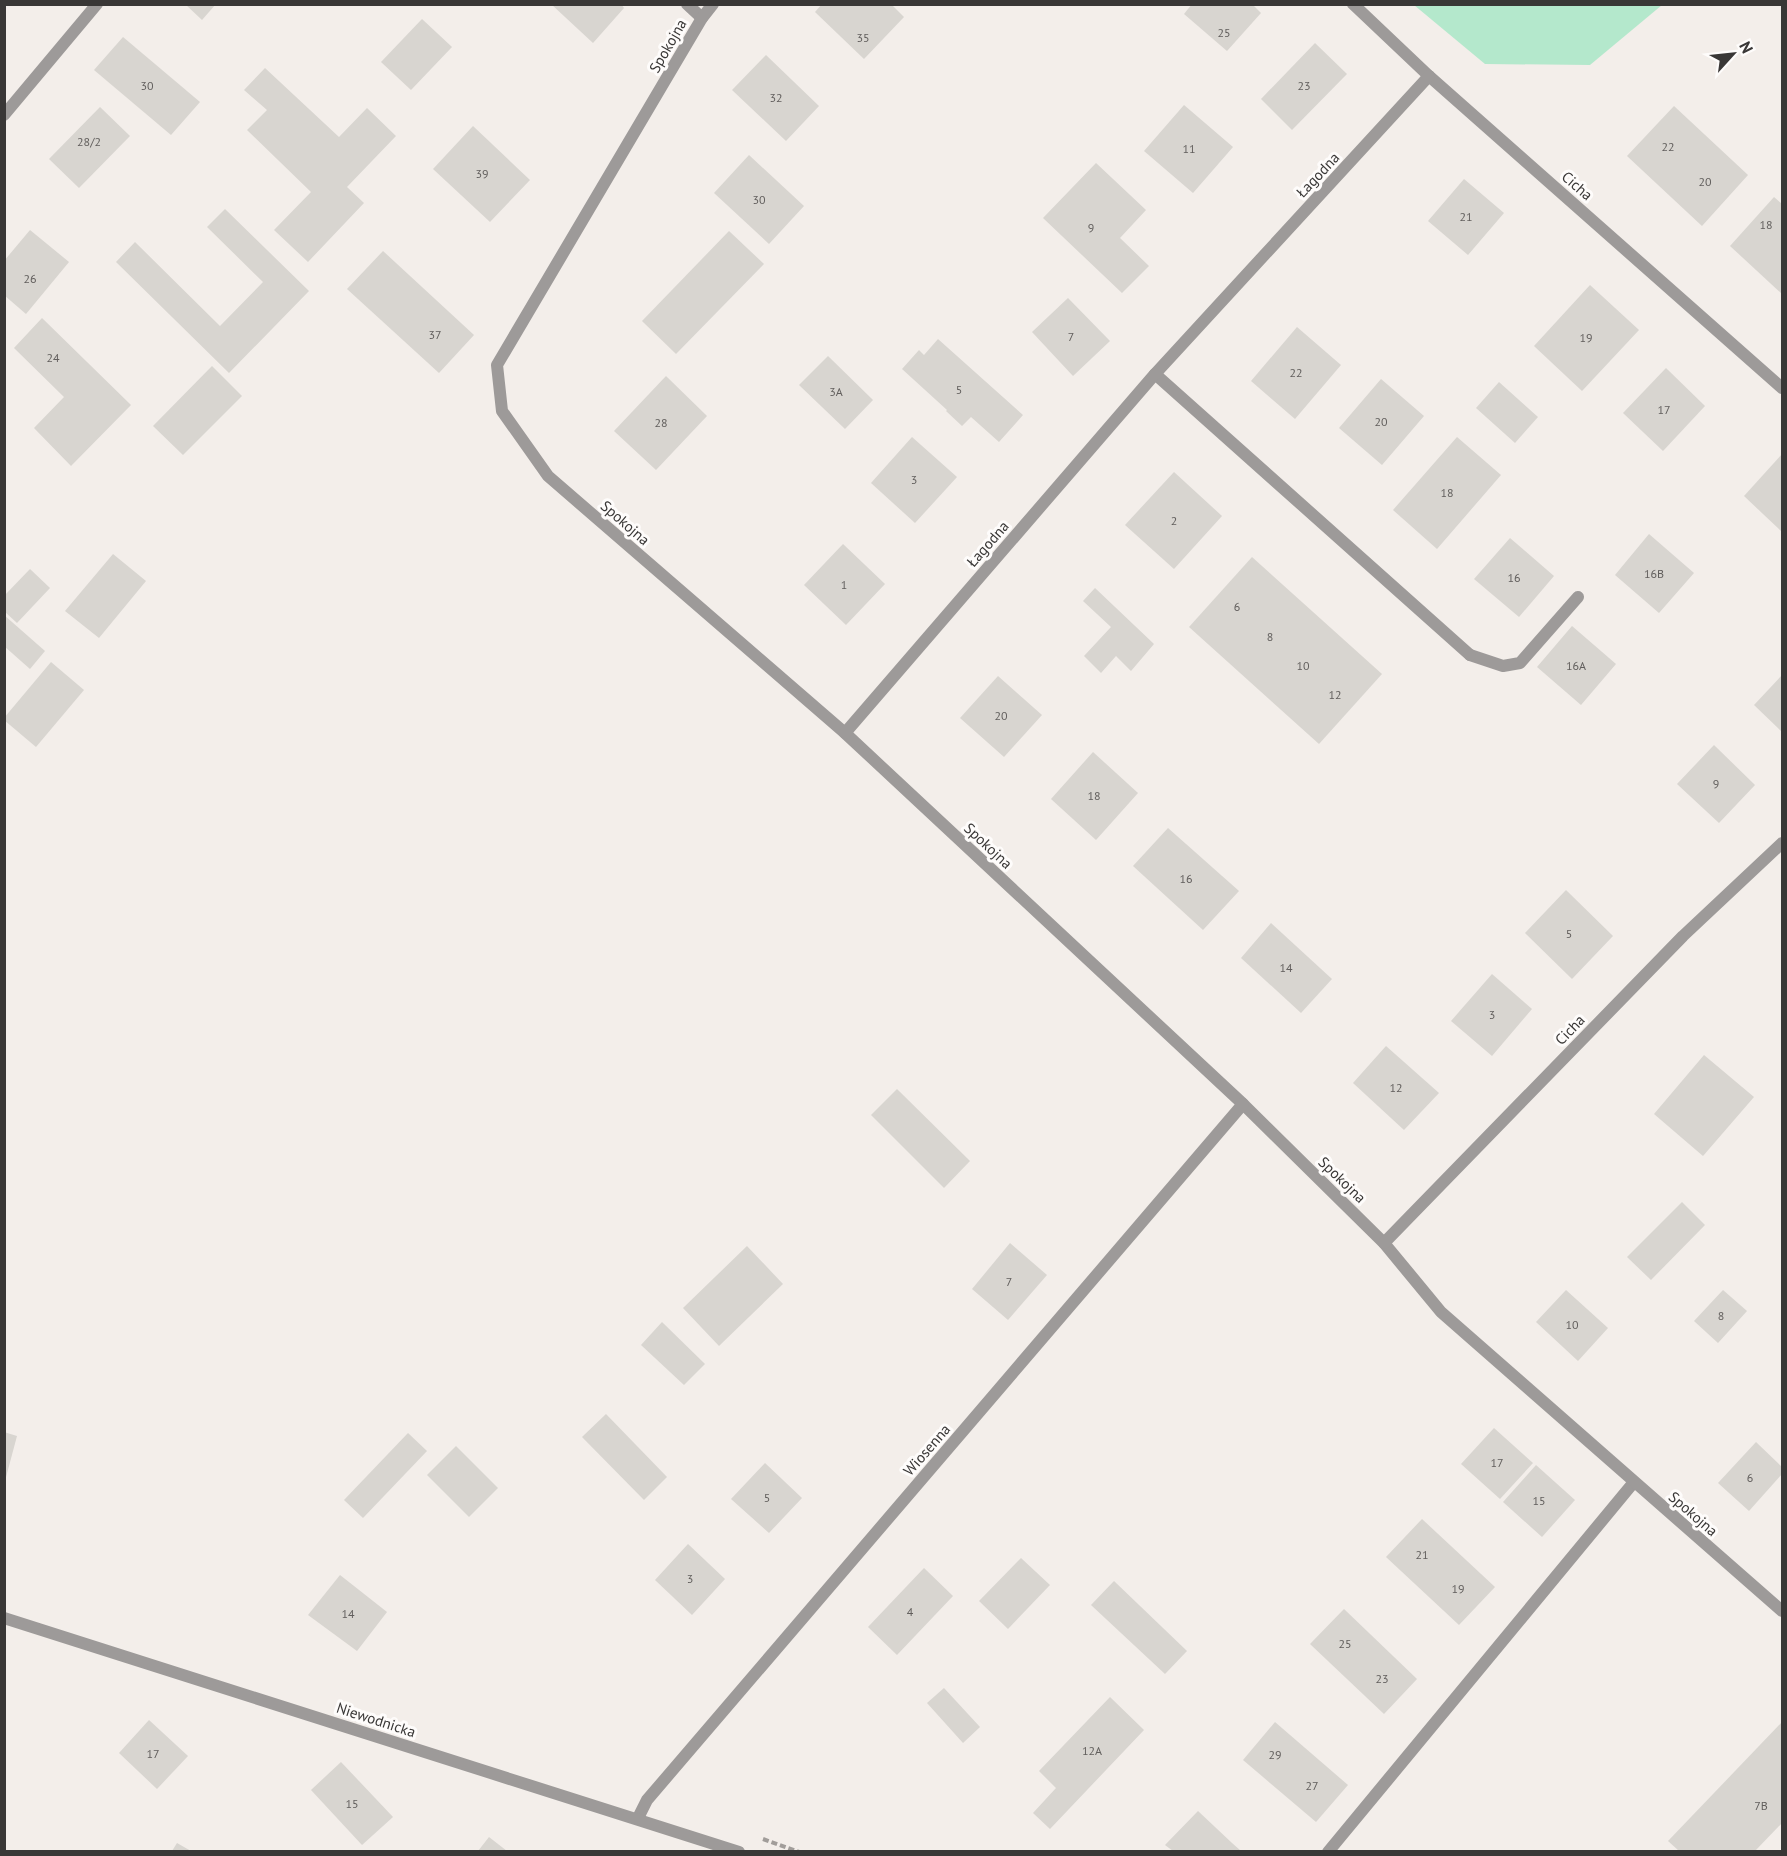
<svg xmlns="http://www.w3.org/2000/svg" width="1787" height="1856" font-family="'PT Sans',sans-serif">
<rect width="100%" height="100%" fill="#f3eeea"/>
<path fill="#b4e8cc" d="M1414 5 1415 4 1662 5 1590 65 1485 64Z"/>
<g fill="#d8d5d0">
<path d="M185 4H216L202 20Z"/>
<path d="M551 4H621L624 8 593 43Z"/>
<path d="M822 4H891L904 17 864 59 815 12Z"/>
<path d="M1192 4H1252L1261 13 1227 51 1184 14Z"/>
<path d="M422 19 452 47 411 90 381 62Z"/>
<path d="M123 37 200 102 171 135 94 70Z"/>
<path d="M1315 43 1347 74 1292 130 1261 99Z"/>
<path d="M766 55 819 106 786 141 732 90Z"/>
<path d="M265 68 339 137 367 108 396 136 347 187 364 203 308 262 274 230 311 192 247 130 267 110 244 90Z"/>
<path d="M1184 105 1233 147 1193 193 1144 151Z"/>
<path d="M1674 106 1748 175 1702 226 1627 156Z"/>
<path d="M100 107 130 136 79 188 49 159Z"/>
<path d="M473 126 530 180 490 222 433 169Z"/>
<path d="M749 155 804 206 769 244 714 193Z"/>
<path d="M1096 163 1146 210 1120 238 1149 266 1122 293 1043 218Z"/>
<path d="M1464 179 1504 213 1468 255 1428 221Z"/>
<path d="M1774 197 1782 204V294L1730 246Z"/>
<path d="M225 209 309 291 229 373 116 262 135 242 220 326 263 282 207 227Z"/>
<path d="M30 230 69 262 26 314 4 295V261Z"/>
<path d="M729 231 764 264 676 354 642 321Z"/>
<path d="M383 251 474 335 439 373 347 289Z"/>
<path d="M1590 285 1639 330 1582 391 1534 346Z"/>
<path d="M1068 298 1110 341 1073 376 1032 332Z"/>
<path d="M42 318 131 405 71 466 34 428 64 397 14 348Z"/>
<path d="M1297 327 1341 365 1295 419 1251 381Z"/>
<path d="M938 339 1023 415 999 442 971 417 962 426 946 411 947 410 902 369 919 350 924 355Z"/>
<path d="M828 356 873 400 845 429 799 385Z"/>
<path d="M212 366 242 396 183 455 153 426Z"/>
<path d="M1666 368 1705 406 1663 451 1623 413Z"/>
<path d="M666 376 707 416 656 470 614 431Z"/>
<path d="M1381 379 1424 416 1382 465 1339 428Z"/>
<path d="M1499 382 1538 417 1515 443 1476 408Z"/>
<path d="M912 437 957 477 915 523 871 483Z"/>
<path d="M1457 437 1501 475 1437 549 1393 510Z"/>
<path d="M1782 454V532L1744 496Z"/>
<path d="M1174 472 1222 516 1174 569 1125 525Z"/>
<path d="M1649 534 1694 573 1659 613 1615 575Z"/>
<path d="M1510 538 1554 576 1519 617 1474 579Z"/>
<path d="M843 544 885 584 846 625 804 585Z"/>
<path d="M113 554 146 581 99 638 65 611Z"/>
<path d="M1252 557 1382 674 1319 744 1189 627Z"/>
<path d="M30 569 50 588 17 623 4 611V596Z"/>
<path d="M1095 588 1154 644 1131 671 1116 656 1101 673 1084 656 1111 627 1083 601Z"/>
<path d="M4 615 45 651 30 669 4 646Z"/>
<path d="M1572 626 1616 664 1581 705 1537 667Z"/>
<path d="M51 662 84 690 36 747 4 720V718Z"/>
<path d="M1782 675V732L1754 705Z"/>
<path d="M998 676 1042 715 1004 757 960 718Z"/>
<path d="M1714 745 1755 785 1719 823 1677 784Z"/>
<path d="M1093 752 1138 793 1096 840 1051 799Z"/>
<path d="M1168 828 1239 891 1203 930 1133 866Z"/>
<path d="M1566 890 1613 936 1572 979 1525 933Z"/>
<path d="M1271 923 1332 979 1301 1013 1241 958Z"/>
<path d="M1492 974 1532 1009 1492 1056 1451 1021Z"/>
<path d="M1386 1046 1439 1093 1404 1130 1353 1083Z"/>
<path d="M1704 1055 1754 1097 1703 1156 1654 1114Z"/>
<path d="M897 1089 970 1161 944 1188 871 1115Z"/>
<path d="M1682 1202 1705 1225 1651 1280 1627 1257Z"/>
<path d="M1010 1243 1047 1275 1008 1320 972 1289Z"/>
<path d="M747 1246 783 1284 719 1346 683 1308Z"/>
<path d="M1566 1290 1608 1328 1578 1361 1536 1322Z"/>
<path d="M1723 1290 1747 1311 1718 1343 1694 1321Z"/>
<path d="M662 1322 705 1364 684 1385 641 1345Z"/>
<path d="M606 1414 667 1477 644 1500 582 1437Z"/>
<path d="M1494 1428 1533 1463 1500 1499 1461 1464Z"/>
<path d="M4 1432 17 1436 5 1481H4Z"/>
<path d="M408 1433 427 1451 363 1518 344 1500Z"/>
<path d="M1756 1442 1782 1467V1474L1749 1511 1718 1483Z"/>
<path d="M456 1446 498 1488 469 1517 427 1475Z"/>
<path d="M765 1463 802 1498 769 1533 731 1499Z"/>
<path d="M1536 1465 1575 1500 1542 1537 1503 1502Z"/>
<path d="M1422 1519 1495 1587 1459 1625 1386 1557Z"/>
<path d="M688 1544 725 1579 692 1615 655 1580Z"/>
<path d="M1021 1558 1050 1585 1008 1629 979 1601Z"/>
<path d="M924 1568 953 1596 897 1655 868 1627Z"/>
<path d="M340 1575 387 1612 357 1651 308 1615Z"/>
<path d="M1114 1581 1187 1651 1165 1674 1091 1605Z"/>
<path d="M1344 1609 1417 1679 1384 1714 1310 1644Z"/>
<path d="M944 1688 980 1727 963 1743 927 1703Z"/>
<path d="M1110 1697 1144 1730 1050 1829 1033 1813 1056 1788 1039 1771Z"/>
<path d="M149 1720 188 1756 157 1789 119 1753Z"/>
<path d="M1275 1722 1348 1785 1316 1822 1243 1760Z"/>
<path d="M1782 1722V1823L1755 1851H1679L1668 1841Z"/>
<path d="M341 1762 393 1817 362 1845 311 1790Z"/>
<path d="M1198 1811 1232 1843 1241 1851H1173L1165 1845Z"/>
<path d="M489 1837 507 1851H478Z"/>
<path d="M177 1843 191 1851H172Z"/>
</g>
<g fill="none" stroke-linecap="round" stroke-linejoin="round">
<path stroke="#a19d9a" stroke-width="4" stroke-dasharray="6 3" stroke-linecap="butt" d="M763 1839 799 1852"/>
<g stroke="#9d9a99" stroke-width="12">
<path d="M1470 655 1503 666 1520 663 1578 597"/>
<path d="M1328 1852 1634 1482"/>
</g>
<g stroke="#9d9a99" stroke-width="12">
<path d="M687 4 702 18"/>
<path d="M713 4 702 18 497 365 502 411 548 476 845 733 1243 1104 1384 1243 1441 1312 1782 1611"/>
<path d="M1353 4 1429 76 1782 388"/>
<path d="M1155 374 1470 655"/>
<path d="M845 733 1155 374 1429 76"/>
<path d="M1384 1243 1683 936 1782 843"/>
<path d="M638 1818 647 1800 1243 1104"/>
</g>
<g stroke="#9d9a99" stroke-width="12">
<path d="M4 115 97 4"/>
<path d="M4 1618 739 1852"/>
</g>
</g>
<g text-anchor="middle" stroke-width="6" stroke-linejoin="round" paint-order="stroke">
<g font-size="12" fill="#615e5c">
<text x="1224" y="37">25</text>
<text x="863" y="42">35</text>
<text x="147" y="90">30</text>
<text x="1304" y="90">23</text>
<text x="776" y="102">32</text>
<text x="89" y="146">28/2</text>
<text x="1668" y="151">22</text>
<text x="1189" y="153">11</text>
<text x="482" y="178">39</text>
<text x="1705" y="186">20</text>
<text x="759" y="204">30</text>
<text x="1466" y="221">21</text>
<text x="1766" y="229">18</text>
<text x="1091" y="232">9</text>
<text x="30" y="283">26</text>
<text x="435" y="339">37</text>
<text x="1071" y="341">7</text>
<text x="1586" y="342">19</text>
<text x="53" y="362">24</text>
<text x="1296" y="377">22</text>
<text x="959" y="394">5</text>
<text x="836" y="396">3A</text>
<text x="1664" y="414">17</text>
<text x="1381" y="426">20</text>
<text x="661" y="427">28</text>
<text x="914" y="484">3</text>
<text x="1447" y="497">18</text>
<text x="1174" y="525">2</text>
<text x="1654" y="578">16B</text>
<text x="1514" y="582">16</text>
<text x="844" y="589">1</text>
<text x="1237" y="611">6</text>
<text x="1270" y="641">8</text>
<text x="1303" y="670">10</text>
<text x="1576" y="670">16A</text>
<text x="1335" y="699">12</text>
<text x="1001" y="720">20</text>
<text x="1716" y="788">9</text>
<text x="1094" y="800">18</text>
<text x="1186" y="883">16</text>
<text x="1569" y="938">5</text>
<text x="1286" y="972">14</text>
<text x="1492" y="1019">3</text>
<text x="1396" y="1092">12</text>
<text x="1009" y="1286">7</text>
<text x="1721" y="1320">8</text>
<text x="1572" y="1329">10</text>
<text x="1497" y="1467">17</text>
<text x="1750" y="1482">6</text>
<text x="767" y="1502">5</text>
<text x="1539" y="1505">15</text>
<text x="1422" y="1559">21</text>
<text x="690" y="1583">3</text>
<text x="1458" y="1593">19</text>
<text x="910" y="1616">4</text>
<text x="348" y="1618">14</text>
<text x="1345" y="1648">25</text>
<text x="1382" y="1683">23</text>
<text x="1092" y="1755">12A</text>
<text x="153" y="1758">17</text>
<text x="1275" y="1759">29</text>
<text x="1312" y="1790">27</text>
<text x="352" y="1808">15</text>
<text x="1761" y="1810">7B</text>
</g>
<g font-size="15" fill="#393736" stroke="#fefcfb">
<text transform="translate(668 46) rotate(-60)" y="5">Spokojna</text>
<text transform="translate(1318 175) rotate(-47)" y="5">Łagodna</text>
<text transform="translate(1577 186) rotate(41)" y="5">Cicha</text>
<text transform="translate(625 523) rotate(41)" y="5">Spokojna</text>
<text transform="translate(988 544) rotate(-49)" y="5">Łagodna</text>
<text transform="translate(988 846) rotate(43)" y="5">Spokojna</text>
<text transform="translate(1570 1030) rotate(-46)" y="5">Cicha</text>
<text transform="translate(1342 1180) rotate(44)" y="5">Spokojna</text>
<text transform="translate(927 1450) rotate(-49)" y="5">Wiosenna</text>
<text transform="translate(1693 1514) rotate(41)" y="5">Spokojna</text>
<text transform="translate(376 1720) rotate(18)" y="5">Niewodnicka</text>
</g>
</g>
<rect width="1787" height="1856" fill="none" stroke="#393736" stroke-width="12"/>
<g transform="translate(1733 54) rotate(63)" stroke="#fefcfb" stroke-width="4.5" paint-order="stroke">
<path d="M0-4.5L10 22L0 15L-10 22Z" fill="#393736"/>
<text y="-9" font-size="16" font-weight="bold" text-anchor="middle" fill="#393736">N</text>
</g>
</svg>
